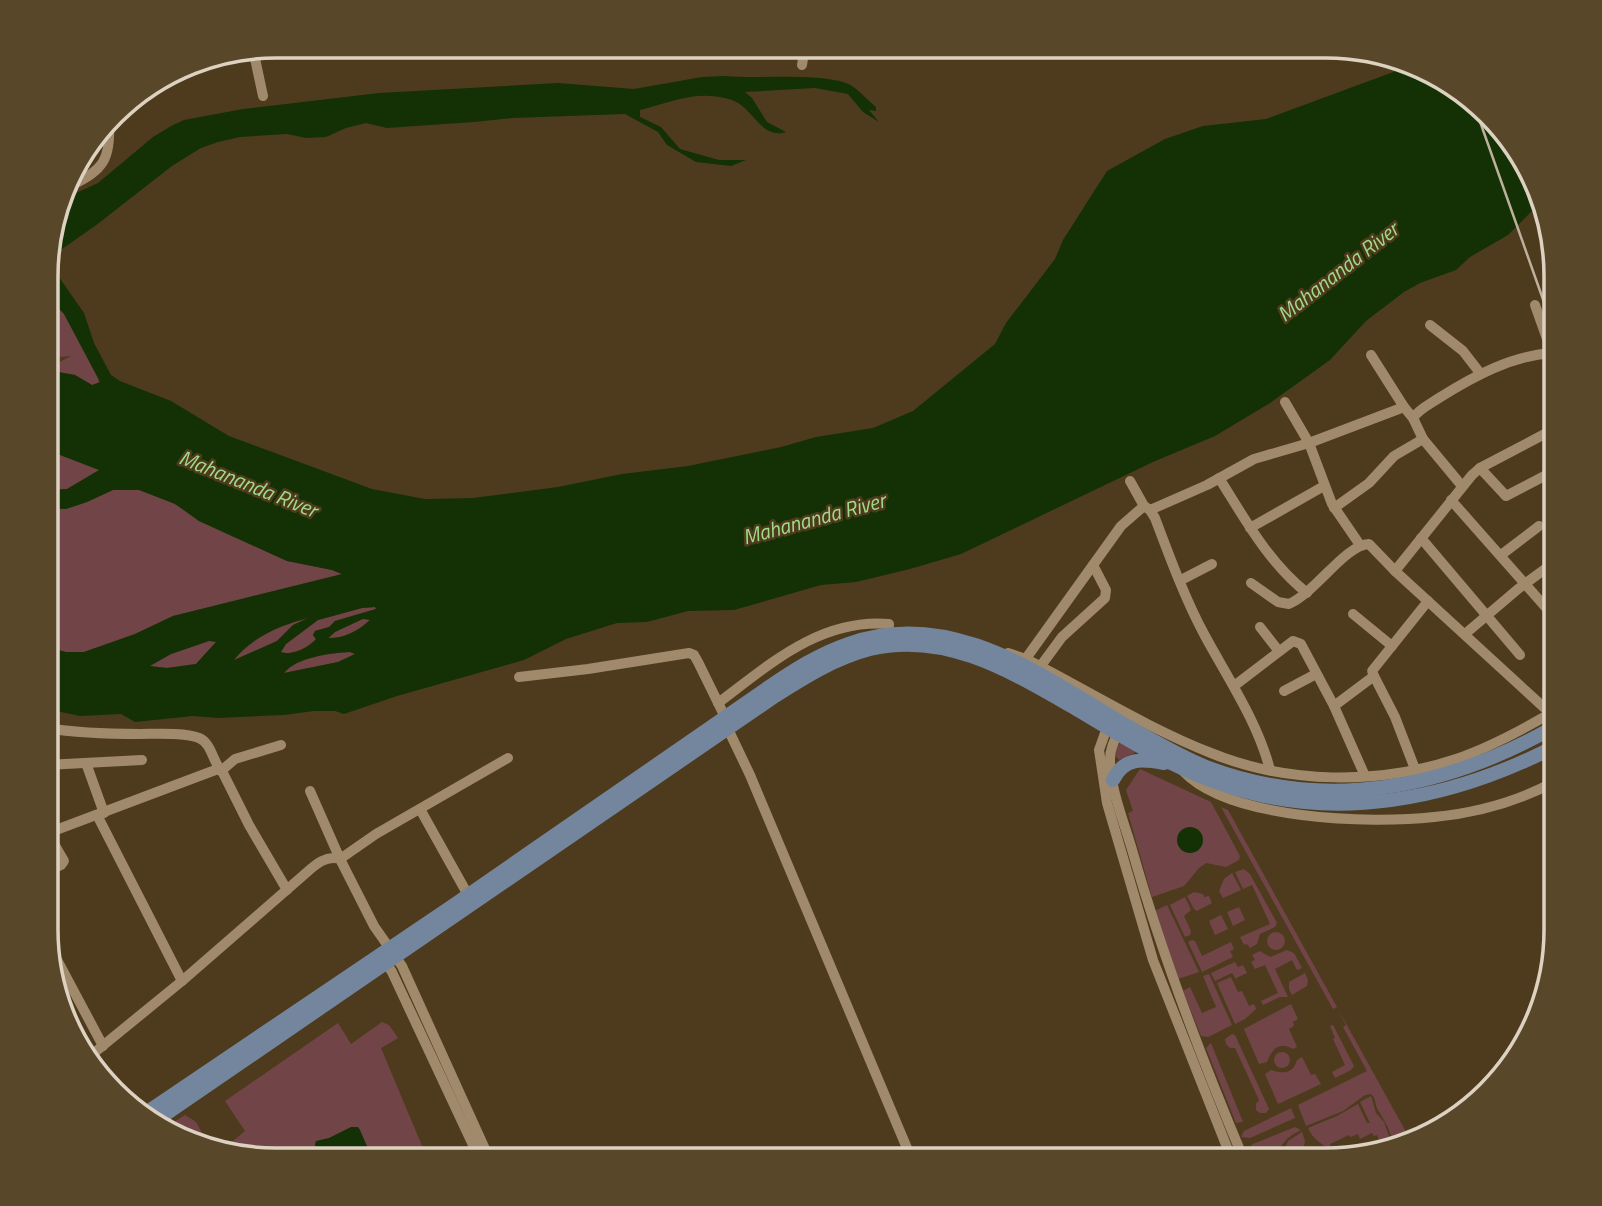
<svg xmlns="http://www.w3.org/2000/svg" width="1602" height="1206" font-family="'Titillium Web',sans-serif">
<rect width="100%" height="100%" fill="#4e3b1d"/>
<g fill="#714547">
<path d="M47 296 64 314 98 376 99 384 92 385 75 375 47 370V365H54L71 356 47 358Z"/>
<path d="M47 450 100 470 67 489 47 490Z"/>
<path d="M113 490H139L163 498 186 510 199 521 287 561 332 570 343 575 173 616 135 634 84 652H66L47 647V508L66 509 87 502Z"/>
<path d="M362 608 375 607 376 609 335 621 329 627 315 631 313 635 316 639C307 649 296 652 282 654L280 652 286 644 318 620Z"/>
<path d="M308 618 293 625 277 641 233 661C251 640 280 623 308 618Z"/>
<path d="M360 619H371C357 631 346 637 328 639L335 632Z"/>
<path d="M209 641H217L196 664 167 668 149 666 171 654Z"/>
<path d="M350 652 355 654 338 662 284 673C295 658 332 653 350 652Z"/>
<path d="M1121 742 1136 752 1119 760 1116 756 1117 747Z"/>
<path d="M1140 769 1211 802 1240 856 1239 860 1226 867 1206 863 1199 868 1184 886 1152 897 1128 813 1133 811 1126 790Z"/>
<path d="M1221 807 1228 810 1411 1141 1394 1145C1389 1128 1387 1125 1378 1110 1374 1104 1377 1099 1371 1094L1365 1095 1343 1111 1306 1126 1298 1105 1367 1071 1343 1027 1346 1025 1337 1007 1333 1009Z"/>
<path d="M1244 869 1250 874 1277 923 1275 927 1260 934 1257 944 1250 948 1247 944 1244 945 1240 937 1270 924 1252 885 1243 889 1235 872Z"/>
<path d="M1232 873 1241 890 1223 898 1219 891 1224 879Z"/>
<path d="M1194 892 1203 894 1204 897 1209 896 1212 903 1197 911 1194 909 1187 896Z"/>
<path d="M1185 897 1191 910 1184 916 1191 931 1190 935 1185 937 1170 905Z"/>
<path d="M1167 905 1199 972 1178 979 1155 911Z"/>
<path d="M1239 907 1245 920 1233 926 1227 912Z"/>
<path d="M1221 915 1228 929 1215 935 1209 921Z"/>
<circle cx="1276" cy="941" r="9"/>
<path d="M1192 940 1195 941 1202 956 1231 942 1234 949 1230 951 1233 957 1202 972 1188 942Z"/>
<path d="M1287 950 1294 953 1302 968 1297 970 1292 960 1275 969 1288 997H1280L1263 1005 1261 1001 1278 993 1265 965 1255 969 1251 962 1255 960 1252 955 1260 951 1270 957Z"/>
<path d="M1235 962 1238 967 1243 965 1247 973 1236 978 1239 984 1232 973 1215 981 1211 973Z"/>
<path d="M1305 973 1308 980 1307 986 1292 995 1289 989V982Z"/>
<path d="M1209 974 1232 1025 1208 1037 1201 1036 1183 991 1190 987 1202 1013 1216 1007 1203 976Z"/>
<path d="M1231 977 1238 992 1242 991 1249 1006 1254 1004 1256 1009 1245 1019 1235 1024 1217 983Z"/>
<path d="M1291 1004 1298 1019 1293 1022 1294 1026 1289 1029 1297 1047 1293 1049C1279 1041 1272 1049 1267 1062L1259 1064 1244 1029Z"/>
<path d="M382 1022 389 1025 398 1038 381 1048 428 1160H261L221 1151 245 1131 225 1101 338 1023 351 1044Z"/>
<path d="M1333 1025 1354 1066 1351 1070 1335 1078 1332 1072 1345 1065 1333 1039 1335 1038 1330 1026Z"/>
<path d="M1232 1034 1235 1035 1269 1109 1266 1113H1260L1256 1110V1104L1259 1100 1235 1048H1230L1226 1044 1225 1039Z"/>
<path d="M1211 1043 1243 1122 1236 1123 1206 1048Z"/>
<circle cx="1282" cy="1060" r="8"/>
<path d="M1302 1057 1311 1075 1315 1074 1321 1084 1278 1104 1265 1074 1271 1070C1283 1074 1293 1074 1297 1060Z"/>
<path d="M1371 1096 1376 1113 1384 1122 1392 1145 1378 1148 1377 1146 1381 1144 1377 1135 1374 1136 1372 1133 1360 1139 1358 1134 1350 1137 1349 1135 1330 1144 1331 1153C1323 1142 1313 1141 1308 1128L1337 1116 1358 1104 1367 1123H1370L1360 1102Z"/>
<path d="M1291 1108 1295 1118 1250 1138 1241 1137 1244 1131Z"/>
<path d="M185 1115 196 1122 211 1149 188 1143 164 1128Z"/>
<path d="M1295 1127 1301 1130C1288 1136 1278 1145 1277 1160H1252L1247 1149 1253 1144Z"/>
<path d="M1302 1132 1305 1141 1301 1160H1280L1288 1141Z"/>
</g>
<g fill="#133104" fill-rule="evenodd">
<path d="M1415 64 1478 102 1533 174 1540 203 1508 235 1470 257 1456 270 1420 283 1404 292 1366 321 1330 360 1270 403 1215 436 1153 462 961 554 910 569 856 582 821 585 734 610 688 611 647 622 617 623 566 639 524 660 397 696 344 714 335 711H314L284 715 218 718 193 716 135 722 121 714 80 716 47 709V647L66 652H84L135 634 173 616 342 574 332 570 287 561 199 521 175 504 139 490H113L87 502 66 509 47 508V490L67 489 99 470 47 450V370L75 375 92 385 100 382 64 314 47 296V260L84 313 94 343 111 375 120 381 171 401 229 436 372 489 425 499 473 498 558 487 622 474 688 466 781 447 816 437 873 428 913 411 995 344 1006 323 1055 259 1063 240 1107 171 1165 139 1203 126 1266 119ZM362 608 375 607 376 609 335 621 329 627 315 631 313 635 316 639C307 649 292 656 281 652L286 644 318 620ZM308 618 293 625 277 641 234 660C251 637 282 625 308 618ZM363 619 370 620C357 632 345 638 328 638L335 632ZM209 641 216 642 196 664 167 668 150 666 171 654ZM350 652 355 654 338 662 284 673C297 657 330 653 350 652Z"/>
<path d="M724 76C757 79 817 73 846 83 857 87 866 99 876 107V111L869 110 879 122 863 112 848 94 815 88 745 92 752 98 767 122 786 132C761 140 753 107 732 100 696 89 673 102 640 110V117L661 127 680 149 719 160H746L731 166 696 162 667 145 658 132 625 114 513 118 474 122 387 128 366 123 346 128 326 137 306 138 287 134 240 137 218 142 201 148 172 166 95 226 62 249 48 256V245L63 199 98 183 153 137 173 125 184 120 243 109 379 93 558 83 634 89 702 77Z"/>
<circle cx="1190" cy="840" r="13"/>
<path d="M351 1127H358L360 1130 373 1160H317L315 1144 316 1141 329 1138Z"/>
</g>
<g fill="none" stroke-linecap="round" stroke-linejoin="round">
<g stroke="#a08a6b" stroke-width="10">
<path d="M253 49 263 96"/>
<path d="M802 65 805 46"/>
<path d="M137 95 151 87"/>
<path d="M70 186C104 170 111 159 109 121"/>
<path d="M1535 305 1556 364"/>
<path d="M1430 325 1463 351 1480 373"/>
<path d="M1371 355 1404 407 1413 418 1423 439 1462 486"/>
<path d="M1285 402 1309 443 1332 504 1360 545"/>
<path d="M1413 418C1419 409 1430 404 1439 398 1474 376 1511 356 1552 353"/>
<path d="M1480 468 1506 496 1556 470"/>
<path d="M1219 478C1245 519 1268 562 1307 593"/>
<path d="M1130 481 1144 506 1150 510 1155 518C1169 555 1185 599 1204 634 1227 677 1258 722 1270 770"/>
<path d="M1451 500 1556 619"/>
<path d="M1334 508 1369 483 1394 456 1423 439"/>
<path d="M1150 510 1207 485 1254 459 1309 443 1404 407"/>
<path d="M1250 528 1324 486"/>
<path d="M1421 538 1520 655"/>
<path d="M1501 555 1539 526"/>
<path d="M1395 571 1472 475 1480 468 1556 428"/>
<path d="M1181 580 1212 564"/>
<path d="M1251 583 1278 602 1289 604C1315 593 1345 545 1369 544L1395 571 1550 713"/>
<path d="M1353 614 1392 646"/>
<path d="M1260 627 1278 650"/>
<path d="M1465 634 1518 589 1556 561"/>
<path d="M1008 653 1026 659C1087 690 1147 728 1211 753 1287 784 1378 785 1456 759 1491 747 1524 729 1556 710"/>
<path d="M1022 664 1121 526 1144 506"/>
<path d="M1037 671 1062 637 1105 598 1106 590 1093 565"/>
<path d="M1374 676 1395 717 1415 769"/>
<path d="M519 677 588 669 689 653 694 655 698 662 725 717"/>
<path d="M1234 686 1293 641 1301 644 1334 706 1365 776"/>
<path d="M1284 691 1316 674"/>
<path d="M718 703C769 665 820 618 889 624L888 635"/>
<path d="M1334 706 1374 676 1372 671 1428 601"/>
<path d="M1109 722 1099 750 1107 803 1153 960 1232 1160"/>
<path d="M46 728C77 733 108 734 139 734 155 734 184 732 199 738 212 743 213 764 223 773L249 825 287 890"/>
<path d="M728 729 750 775 912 1160"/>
<path d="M1120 729C1115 738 1110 749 1110 759 1110 790 1125 824 1133 853 1163 958 1202 1060 1244 1160"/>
<path d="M86 763 104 813"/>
<path d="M46 765 142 760"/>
<path d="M221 771 235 759 281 745"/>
<path d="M1183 771C1229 820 1370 824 1434 817 1476 813 1519 801 1556 781"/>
<path d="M310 791 340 859 376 834 508 758"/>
<path d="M420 809 468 895"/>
<path d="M97 815 182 981"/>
<path d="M48 833 218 769"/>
<path d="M46 872 61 865 64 861 46 830"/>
<path d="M46 939 103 1046"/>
<path d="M383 958 392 972 480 1160"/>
<path d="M89 1057 182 981 306 873C316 864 326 855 340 859L374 926 402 966 490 1160"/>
</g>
<g stroke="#74869e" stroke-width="14">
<path d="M1113 780C1124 757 1142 759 1164 763"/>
<path d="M143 1115 454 905 769 687C794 670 819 654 848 644 955 605 1048 681 1136 731 1159 744 1181 757 1206 767 1327 813 1447 788 1556 726"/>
<path d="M154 1122 775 696C805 677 835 658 870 649 945 631 1010 671 1073 707 1120 735 1167 765 1218 783 1333 824 1451 800 1556 746"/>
</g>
<path stroke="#bdb09c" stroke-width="2.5" d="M1472 99 1556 336"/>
</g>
<g text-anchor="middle" stroke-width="5" stroke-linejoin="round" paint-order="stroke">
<g font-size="21" font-style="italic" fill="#a0dc88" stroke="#4e3b1d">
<text transform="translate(1338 272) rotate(-38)" y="7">Mahananda River</text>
<text transform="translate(248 484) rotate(22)" y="7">Mahananda River</text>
<text transform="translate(814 519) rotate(-15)" y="7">Mahananda River</text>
</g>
</g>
<path d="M0 0H1602V1206H0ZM276 58H1326A218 218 0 0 1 1544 276V930A218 218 0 0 1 1326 1148H276A218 218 0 0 1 58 930V276A218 218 0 0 1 276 58Z" fill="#59472a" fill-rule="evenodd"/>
<path fill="none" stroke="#ddd2c1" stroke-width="3.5" d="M276 58H1326A218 218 0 0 1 1544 276V930A218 218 0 0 1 1326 1148H276A218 218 0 0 1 58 930V276A218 218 0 0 1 276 58Z"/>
</svg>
